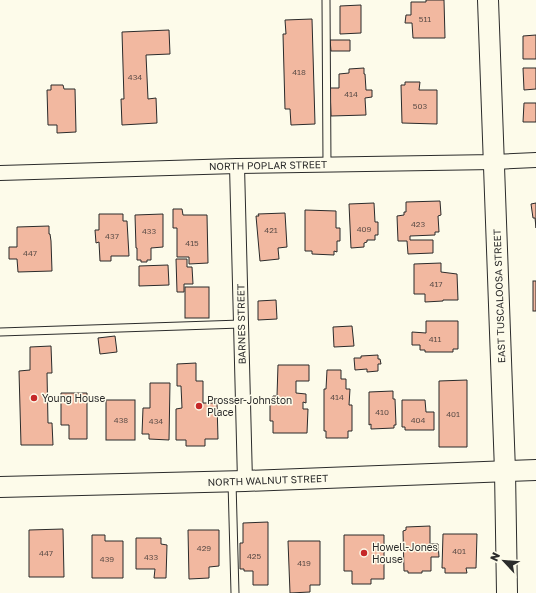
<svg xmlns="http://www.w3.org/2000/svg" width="536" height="593" font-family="'Golos Text',sans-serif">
<rect width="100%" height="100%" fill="#fdfbea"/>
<g fill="#f2b8a0" stroke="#2b2b2b">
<path d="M426 0H444L445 38H413L412 23H405L406 15H411V2H426Z"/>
<path d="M361 5V33L340 34V6Z"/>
<path d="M312 19 315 124 291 125 290 109H285L283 34H286L285 20Z"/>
<path d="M169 30 170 54 146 55 148 99 156 98 157 123 122 125 121 99H124L122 32Z"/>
<path d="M536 35V59H523V36Z"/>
<path d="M330 40H350V51H331Z"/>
<path d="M364 68V74H365L366 90H372V97L365 98 366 115 331 116 330 88H339V74L349 73V69Z"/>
<path d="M523 68H536V89L524 90Z"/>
<path d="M405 82H420L419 90H437V124L402 123 401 85H405Z"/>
<path d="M51 85H63L64 89H75L76 132 57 133V125H48L47 90H51Z"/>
<path d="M524 103H536V122H523Z"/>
<path d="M440 201 441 215 438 216 439 232H435V235L410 236V240H433V253L408 254 407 241H398L397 216 404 215V212H406V202Z"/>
<path d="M374 203 375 222H378V235H375V240H367V242L364 243V247L351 248 349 204Z"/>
<path d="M536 203V228L535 218H533L531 204Z"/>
<path d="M173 209H182L183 215H207L208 263 189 264V257H177V228H173Z"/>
<path d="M305 210 336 211V228H340V241H337V252L334 251V255L312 254V251H305Z"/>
<path d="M285 213 287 247 278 248 279 259 260 261 256 216H259L258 214Z"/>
<path d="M99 214H123V221H127L129 256H111V261H100L99 242 96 243 95 230H99Z"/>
<path d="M163 214V247L151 248V260H147V262H141V260H137V248H136L135 215Z"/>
<path d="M49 226V234H50L51 241 52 271 18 272 17 259H9V247H17V227Z"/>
<path d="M176 259H187V267H192L193 284H184V292H177Z"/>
<path d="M441 263V272L457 274 458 300H443V301L425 302V294H414V264Z"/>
<path d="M168 265 169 285 139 286V266Z"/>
<rect x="533" y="281" width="3" height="30"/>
<rect x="185" y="287" width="24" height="31"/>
<path d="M276 300 277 319 258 320V301Z"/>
<path d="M426 321H458V349H453V352H425V350H420V345H412V332L426 333Z"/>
<path d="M352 326 354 346 334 347 333 327Z"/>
<path d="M115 336 117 352 100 354 98 338Z"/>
<path d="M51 346 52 373H47L48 423H52L53 445H21L19 371 30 370V347Z"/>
<path d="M378 355V359H380L381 364H378V371L367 372V369L355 370 354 358H361V356Z"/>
<path d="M196 363V381H203V403H217L218 439H205V446H186V440H176V409L182 408 181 386H177V364Z"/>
<path d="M278 365H309V381H296V393L306 394V403L303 402V409H308L307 433H273V421H270V400H273V396H277Z"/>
<path d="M327 370H341V379H346V389H350L349 405H352V431H348V438H326V431H324V389H326Z"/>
<path d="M467 380V447H439V381Z"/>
<path d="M150 383H170L169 440 149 439V434H142L143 408H150Z"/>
<path d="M393 391V399H395L396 425H394V428L371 429V424L369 425V392Z"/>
<path d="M61 393H87V439H69V425H61Z"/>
<rect x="106" y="400" width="29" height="40"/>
<path d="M402 400H425L426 412H434V430H405V427H402Z"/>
<path d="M268 522V585H253V571H244V569H240V543H243V523Z"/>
<path d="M430 526V544H438L439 557H431V571H422V573H408V571H404L403 531 406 530V527Z"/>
<path d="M63 529 64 577H29V530Z"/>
<path d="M188 530H219V566L209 567V578L189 579Z"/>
<path d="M443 534H477L476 568H466L467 573H445V568H442Z"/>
<path d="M92 535H105V541H123V578H92Z"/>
<path d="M344 535H384V579H371V584H352V571H344Z"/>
<path d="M136 538H161V544L167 545 166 578H154L155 569H136Z"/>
<path d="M288 541H320V585H310V592L290 593Z"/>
</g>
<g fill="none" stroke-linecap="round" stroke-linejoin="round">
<defs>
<g id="lane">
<path d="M326 0 327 164"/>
<path d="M0 332 241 324"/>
<path d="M232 482 235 593"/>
</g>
<g id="street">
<path d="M237 166 245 481"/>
<path d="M0 173 237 166 494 162 536 160"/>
</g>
<g id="secondary">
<path d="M488 0 505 471 507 593"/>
<path d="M0 487 245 481 536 470"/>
</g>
</defs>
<use href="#lane" stroke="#2b2b2b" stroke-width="9"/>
<use href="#street" stroke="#2b2b2b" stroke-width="16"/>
<use href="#secondary" stroke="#2b2b2b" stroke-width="22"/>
<use href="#lane" stroke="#fdfbea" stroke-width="7"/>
<use href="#street" stroke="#fdfbea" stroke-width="14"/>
<use href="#secondary" stroke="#fdfbea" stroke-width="20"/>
</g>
<g fill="#c62828" stroke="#fdfbea" stroke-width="1.5">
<circle cx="34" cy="398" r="4"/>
<circle cx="199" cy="406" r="4"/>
<circle cx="364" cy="553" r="4"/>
</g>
<g text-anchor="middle" stroke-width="3" stroke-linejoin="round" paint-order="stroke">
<g font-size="8" fill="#5d4e48">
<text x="425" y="22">511</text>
<text x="299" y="75">418</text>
<text x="135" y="80">434</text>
<text x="351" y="97">414</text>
<text x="420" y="109">503</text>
<text x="418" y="227">423</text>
<text x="364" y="232">409</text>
<text x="271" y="233">421</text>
<text x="149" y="234">433</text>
<text x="112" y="239">437</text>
<text x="192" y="246">415</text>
<text x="30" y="256">447</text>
<text x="436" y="287">417</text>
<text x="435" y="342">411</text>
<text x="337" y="400">414</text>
<text x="382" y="415">410</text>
<text x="453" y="417">401</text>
<text x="121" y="423">438</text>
<text x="418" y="423">404</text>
<text x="156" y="424">434</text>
<text x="204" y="551">429</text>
<text x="459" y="554">401</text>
<text x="46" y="556">447</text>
<text x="254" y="559">425</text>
<text x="151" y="560">433</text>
<text x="107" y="562">439</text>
<text x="304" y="566">419</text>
</g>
<g font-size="10" fill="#2b2b2b" stroke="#fdfbea">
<text transform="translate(268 165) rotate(-1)" y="4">NORTH POPLAR STREET</text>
<text transform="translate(499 296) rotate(-92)" y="4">EAST TUSCALOOSA STREET</text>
<text transform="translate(241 324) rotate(-91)" y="4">BARNES STREET</text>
<text transform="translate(268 480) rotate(-2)" y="4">NORTH WALNUT STREET</text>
</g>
<g font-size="10" fill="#2b2b2b" stroke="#fdfbea" text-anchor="start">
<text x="42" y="402">Young House</text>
<text x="207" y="404">Prosser-Johnston<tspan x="207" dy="12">Place</tspan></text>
<text x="372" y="551">Howell-Jones<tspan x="372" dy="12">House</tspan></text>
</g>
</g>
<g transform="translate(504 561) rotate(296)" stroke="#fdfbea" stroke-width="3" paint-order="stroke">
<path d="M0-3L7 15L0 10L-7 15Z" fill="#2b2b2b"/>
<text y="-6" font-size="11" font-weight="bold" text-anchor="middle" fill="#2b2b2b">N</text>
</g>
</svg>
